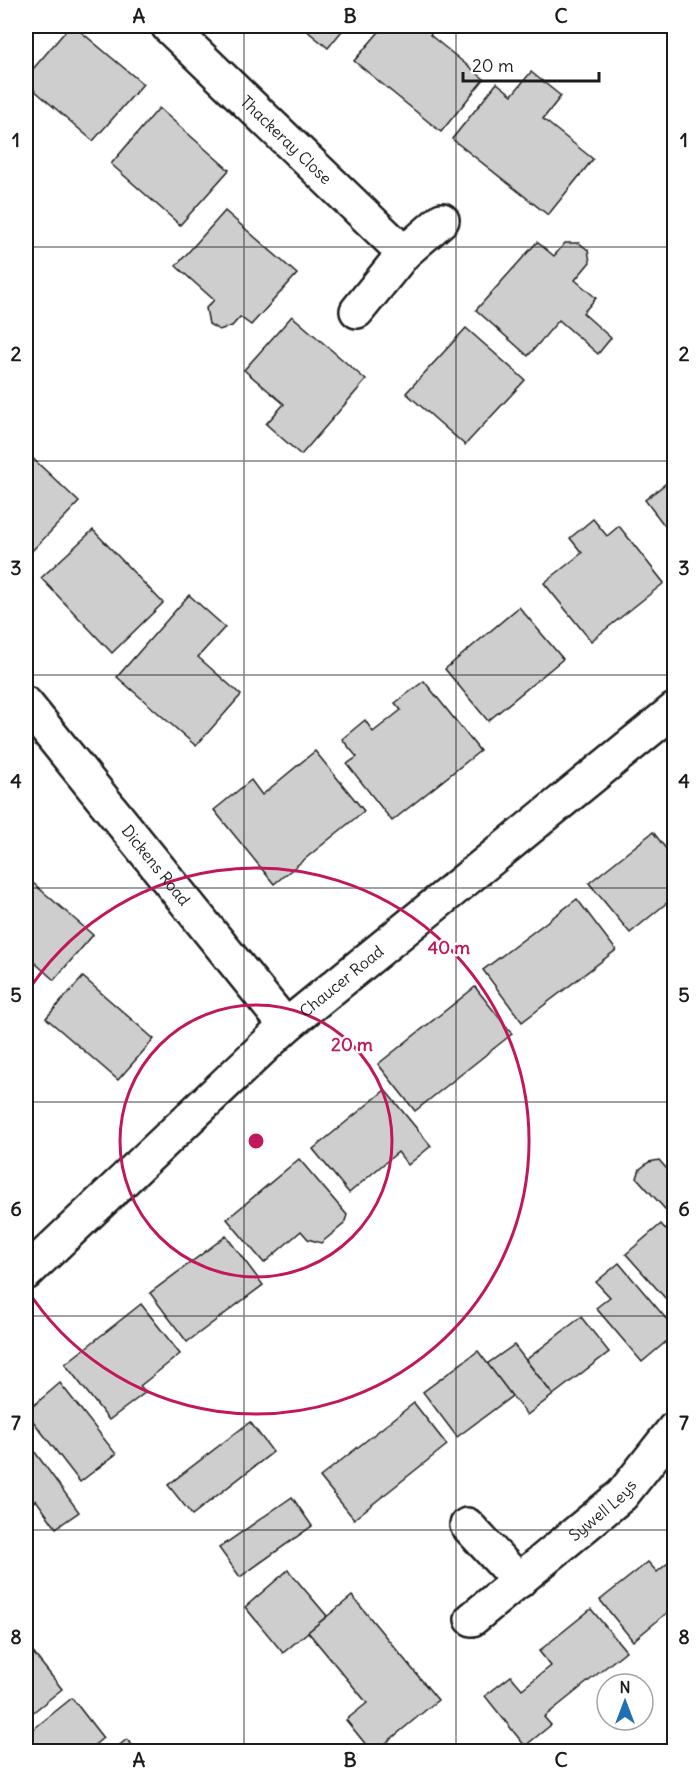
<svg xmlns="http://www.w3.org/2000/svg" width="700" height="1777" font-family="Delius,sans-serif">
<rect width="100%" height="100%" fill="#fff"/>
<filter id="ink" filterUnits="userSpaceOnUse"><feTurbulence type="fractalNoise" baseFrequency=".0167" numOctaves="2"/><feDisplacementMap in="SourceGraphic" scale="12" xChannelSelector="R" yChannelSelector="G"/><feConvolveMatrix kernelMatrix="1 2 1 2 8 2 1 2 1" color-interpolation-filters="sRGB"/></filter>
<g filter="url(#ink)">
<g fill="#cecece" stroke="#1c1c1c" stroke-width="1.5">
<path d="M70 26H74L143 84 93 141 26 83V77Z"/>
<path d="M301 26H346L328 48Z"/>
<path d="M384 26H437L430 35 484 79 441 132 354 61Z"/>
<path d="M531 72 561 96 543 119 593 159 548 215 452 139 497 83 512 95Z"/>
<path d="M159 108 229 170 180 225 111 164Z"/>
<path d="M225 211 297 274 251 325 240 317 232 326 219 330 209 324 206 308 214 300 176 266Z"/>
<path d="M537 242 554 256 565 243H579L588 250 590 262 575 280 596 298 583 313 611 338 598 354 559 320 528 356 476 310Z"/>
<path d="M292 316 366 380 301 455 266 424 284 404 244 370Z"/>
<path d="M466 328 525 380 465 445 406 393Z"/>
<path d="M26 452 79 502 30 553 26 549Z"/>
<path d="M674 477V538L645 500Z"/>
<path d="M593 519 607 536 619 526 664 583 591 641 544 583 582 553 570 538Z"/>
<path d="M93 530 163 603 112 653 41 578Z"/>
<path d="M189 595 225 627 198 657 241 695 196 746 117 677Z"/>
<path d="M519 607 563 659 488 721 445 669Z"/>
<path d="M424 681 480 751 392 821 347 764 357 757 342 739 365 720 373 732 401 710 395 703Z"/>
<path d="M315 751 364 811 274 884 214 810 251 780 262 795Z"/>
<path d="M653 832 674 859V897L630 933 589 883Z"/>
<path d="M26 877 93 935 54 980 26 955Z"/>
<path d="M577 899 616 950 522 1022 483 970Z"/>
<path d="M83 977 154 1039 118 1080 46 1018Z"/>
<path d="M475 987 512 1034 415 1111 378 1064Z"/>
<path d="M385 1090 431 1146 408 1165 398 1152 349 1193 313 1149Z"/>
<path d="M299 1159 347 1215 344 1224 321 1243 308 1239 301 1231 264 1263 227 1219Z"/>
<path d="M659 1160 674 1177V1219L637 1178 640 1169 649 1162Z"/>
<path d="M661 1224 674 1239V1308L626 1254Z"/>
<path d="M226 1236 263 1285 187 1342 150 1293Z"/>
<path d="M619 1263 674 1328V1335L642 1362 596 1308 610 1297 596 1282Z"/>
<path d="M141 1304 180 1354 140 1386 146 1392 109 1420 65 1364Z"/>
<path d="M581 1317 609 1352 553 1395 526 1360Z"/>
<path d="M514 1345 553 1395 527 1415 487 1364Z"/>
<path d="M478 1351 512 1396 457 1437 423 1392Z"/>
<path d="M60 1383 116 1454 80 1482 26 1412Z"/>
<path d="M414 1403 447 1445 354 1519 320 1477Z"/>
<path d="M250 1422 273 1452 192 1515 168 1485Z"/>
<path d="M26 1440 79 1512 56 1528 36 1500 26 1508Z"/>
<path d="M292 1497 312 1526 240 1577 219 1548Z"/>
<path d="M674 1558V1607L633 1641 600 1600 648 1562 657 1572Z"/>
<path d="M288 1570 327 1616 283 1653 245 1607Z"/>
<path d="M352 1596 438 1700 375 1752H372L346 1720 367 1703 308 1632Z"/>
<path d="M591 1609 626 1651 544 1717 551 1725 525 1746 485 1696 511 1676 522 1689 551 1666 539 1651Z"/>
<path d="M31 1650 62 1689 26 1718V1654Z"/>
<path d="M72 1698 103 1738 86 1752H26V1735Z"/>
<path d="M127 1739 138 1752H111Z"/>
</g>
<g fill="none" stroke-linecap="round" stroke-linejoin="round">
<defs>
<g id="minor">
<path id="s1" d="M168 26 404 253"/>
<path d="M357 311 404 253 442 220"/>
<path id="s2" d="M26 704 286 1026"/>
<path id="s3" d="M26 1273 286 1026 674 710"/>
<path d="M467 1525 519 1581"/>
<path id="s4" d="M472 1619 622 1495 674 1429"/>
</g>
</defs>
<use href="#minor" stroke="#1c1c1c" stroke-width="38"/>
<use href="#minor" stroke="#fff" stroke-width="33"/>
</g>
</g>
<path fill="none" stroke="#1c1c1c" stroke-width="1.5" stroke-opacity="0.55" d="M244 26V1752M456 26V1752M26 247H674M26 461H674M26 675H674M26 888H674M26 1102H674M26 1316H674M26 1530H674"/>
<g fill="none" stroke="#c2185b" stroke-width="3">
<circle cx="256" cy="1141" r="136"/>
<path d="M26 994A273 273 0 1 1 26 1288"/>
</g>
<g text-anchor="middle" stroke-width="4.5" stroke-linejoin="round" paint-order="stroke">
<g font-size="16" fill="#1c1c1c" stroke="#fff">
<text dy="6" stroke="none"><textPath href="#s1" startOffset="164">Thackeray Close</textPath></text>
<text dy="6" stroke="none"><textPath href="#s2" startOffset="207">Dickens Road</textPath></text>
<text dy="6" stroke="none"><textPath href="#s3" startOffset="430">Chaucer Road</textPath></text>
<text dy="6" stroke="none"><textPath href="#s4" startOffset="170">Sywell Leys</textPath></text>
</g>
</g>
<circle cx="256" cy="1141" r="9" fill="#c2185b" stroke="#fff" stroke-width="3"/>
<g font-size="18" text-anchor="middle" font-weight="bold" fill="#c2185b" stroke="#fff" stroke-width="4.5" stroke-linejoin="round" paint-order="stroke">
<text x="449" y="954">40 m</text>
<text x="352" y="1051">20 m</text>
</g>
<rect width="700" height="1777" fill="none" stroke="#fff" stroke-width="66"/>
<g transform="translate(625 1702)"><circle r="28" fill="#ffffff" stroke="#a4a4a4" stroke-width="1.5"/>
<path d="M0-4.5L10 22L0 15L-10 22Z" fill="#1f6fb2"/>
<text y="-9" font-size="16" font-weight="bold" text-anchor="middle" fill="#1c1c1c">N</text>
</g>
<path d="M463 72v9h136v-9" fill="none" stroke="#1c1c1c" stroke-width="3"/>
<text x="472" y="72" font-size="18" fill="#1c1c1c" stroke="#ffffff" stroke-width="4.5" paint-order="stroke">20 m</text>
<rect x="33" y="33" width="634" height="1711" fill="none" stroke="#1c1c1c" stroke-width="2"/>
<g font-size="20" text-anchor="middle" font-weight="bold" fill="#1c1c1c">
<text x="139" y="23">A</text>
<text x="350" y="23">B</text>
<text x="561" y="23">C</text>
<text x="16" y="147">1</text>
<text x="684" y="147">1</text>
<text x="16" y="361">2</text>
<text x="684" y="361">2</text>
<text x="16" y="575">3</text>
<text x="684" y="575">3</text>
<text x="16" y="788">4</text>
<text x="684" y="788">4</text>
<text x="16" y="1002">5</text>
<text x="684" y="1002">5</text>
<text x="16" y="1216">6</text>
<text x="684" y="1216">6</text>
<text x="16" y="1430">7</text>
<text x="684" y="1430">7</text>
<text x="16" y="1644">8</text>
<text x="684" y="1644">8</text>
<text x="139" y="1767">A</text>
<text x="350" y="1767">B</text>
<text x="561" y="1767">C</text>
</g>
</svg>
